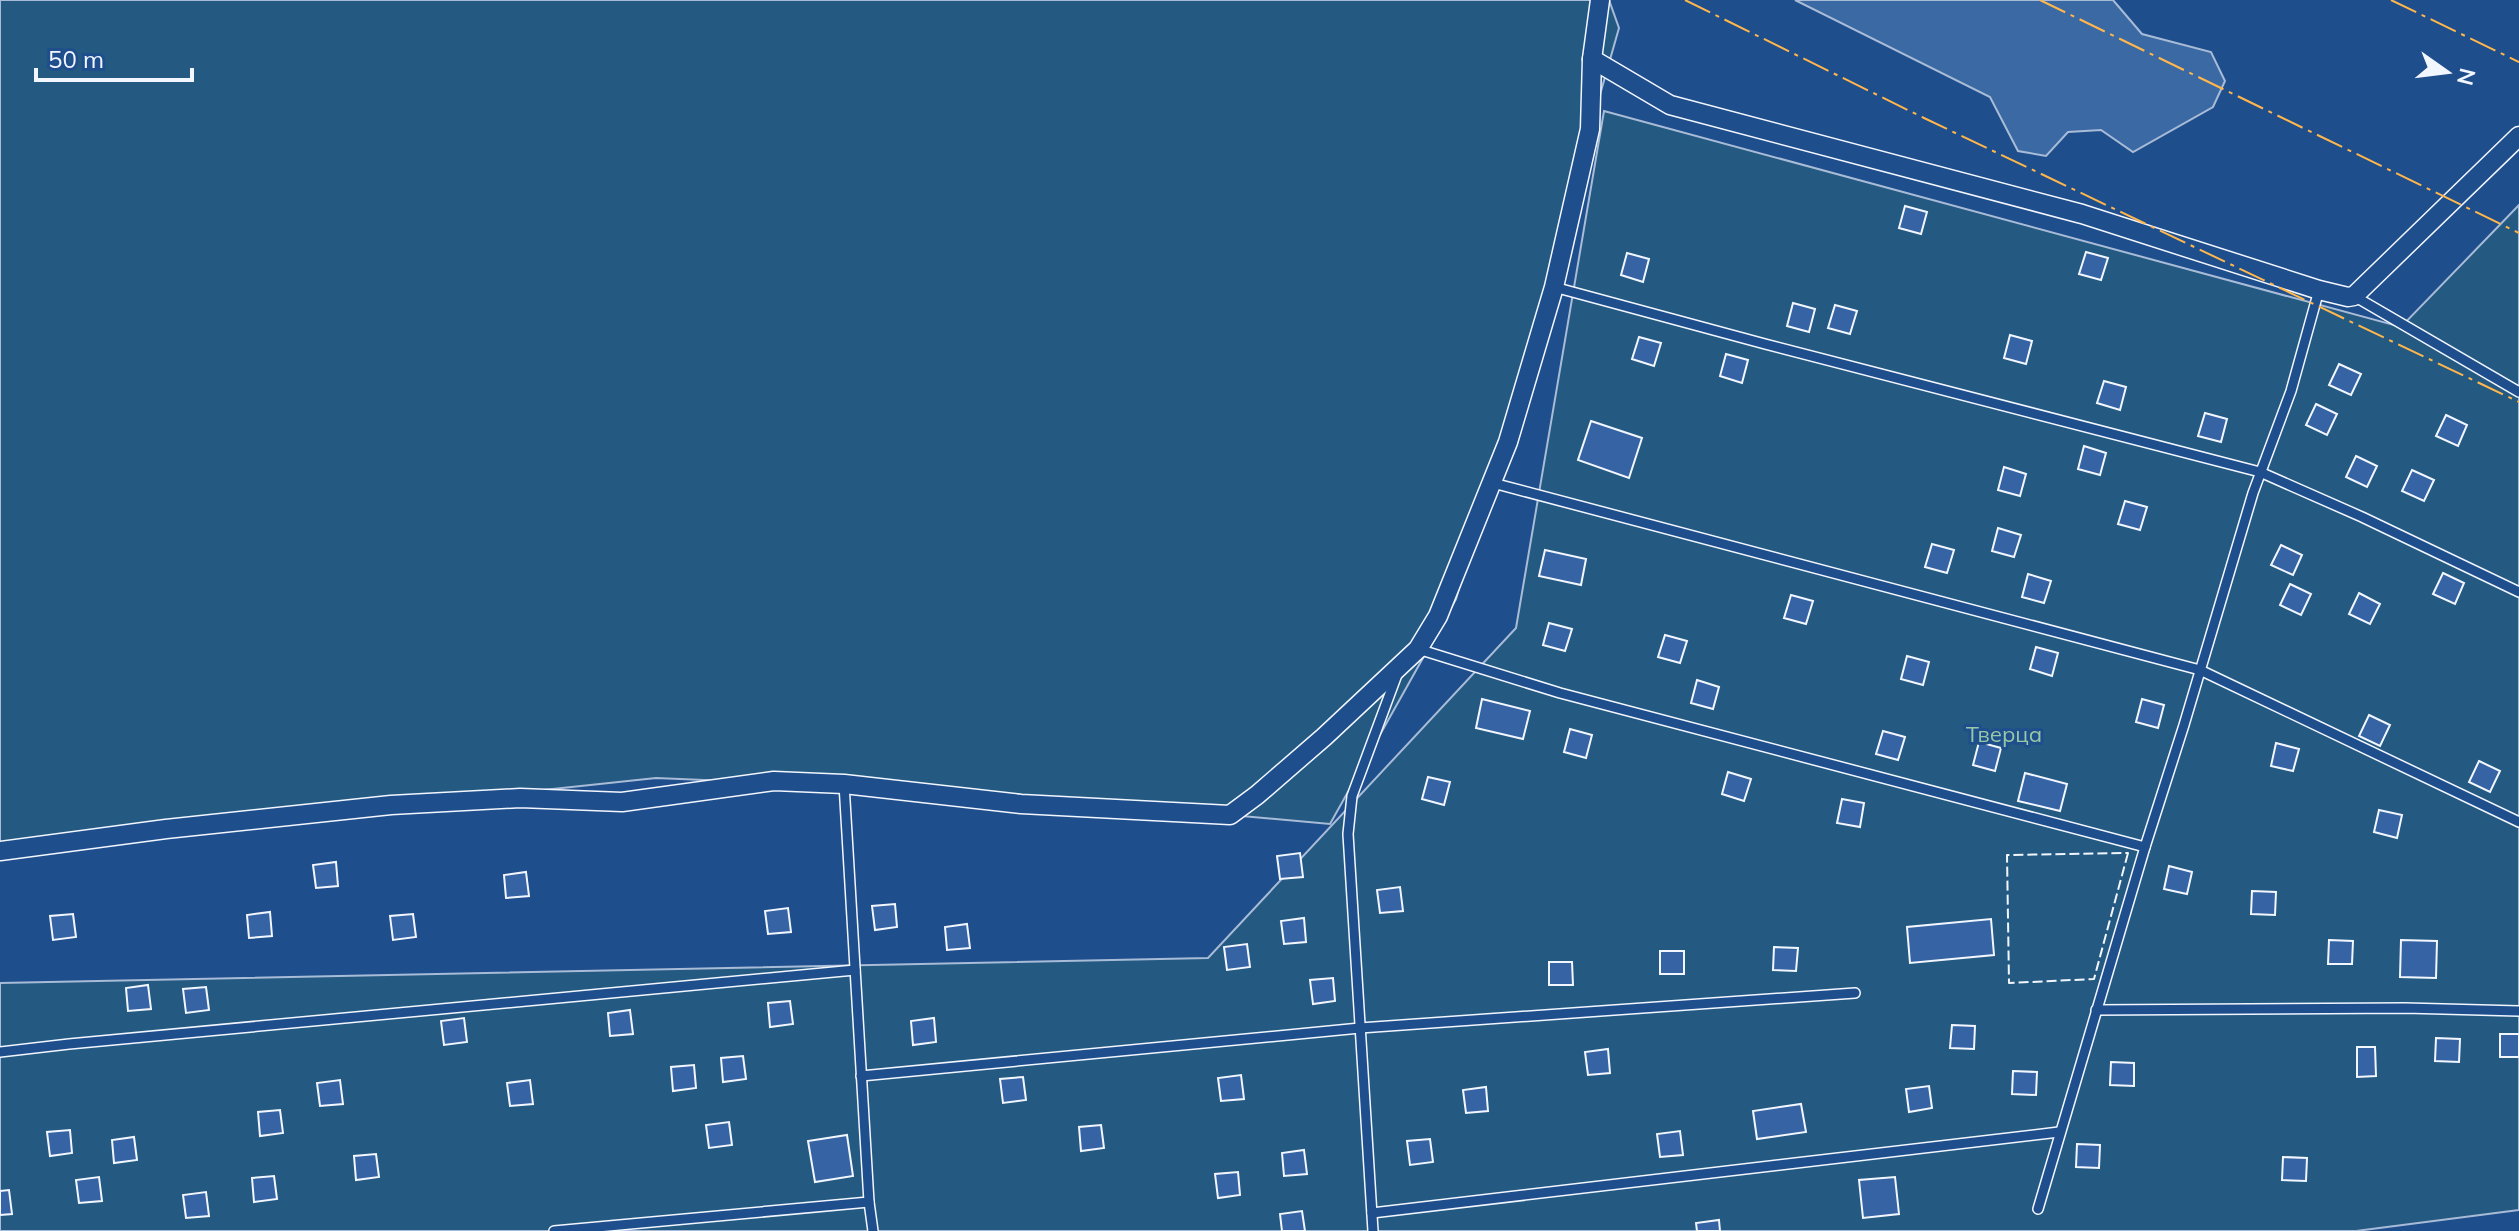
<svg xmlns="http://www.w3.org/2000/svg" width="2519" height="1231" font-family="Mulish,sans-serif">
<rect width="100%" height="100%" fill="#1f4e8c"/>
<g fill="#245a82" stroke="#a8bbd7" stroke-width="2">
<path d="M0 0H1609L1619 28 1456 599 1330 824 967 791 656 778 0 848Z"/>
<path d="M1604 111 2401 327 2519 205V1210L2356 1231H0V983L1208 958 1516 628Z"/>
</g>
<path fill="#3b69a3" stroke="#a8bbd7" stroke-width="2" d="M1795 0H2113L2142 34 2211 52 2225 81 2213 107 2133 152 2101 130 2068 132 2046 156 2018 151 1990 97Z"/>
<g fill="#3563a3" stroke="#f2f6ff" stroke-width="2">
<path d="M1905 206 1927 212 1921 234 1899 228Z"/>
<path d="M2086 252 2108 258 2101 280 2079 274Z"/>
<path d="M1627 253 1649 259 1643 282 1621 275Z"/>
<path d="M1793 303 1815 309 1809 332 1787 326Z"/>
<path d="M1835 305 1857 311 1850 334 1828 328Z"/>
<path d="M2010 335 2032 341 2026 364 2004 358Z"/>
<path d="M1639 337 1661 343 1654 366 1632 359Z"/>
<path d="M1726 354 1748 360 1742 383 1720 376Z"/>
<path d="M2339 364 2361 374 2351 395 2329 385Z"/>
<path d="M2104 381 2126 387 2120 410 2097 403Z"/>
<path d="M2316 404 2337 414 2327 435 2306 425Z"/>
<path d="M2205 413 2227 419 2221 442 2198 436Z"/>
<path d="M2446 415 2467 425 2458 446 2436 436Z"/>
<path d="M1591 421 1642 438 1629 478 1578 460Z"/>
<path d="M2084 446 2106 453 2100 475 2078 469Z"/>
<path d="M2356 456 2377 466 2367 487 2346 477Z"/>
<path d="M2004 467 2026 474 2020 496 1998 490Z"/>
<path d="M2412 470 2434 480 2424 501 2402 491Z"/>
<path d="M2125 501 2147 507 2140 530 2118 524Z"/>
<path d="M1998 528 2021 535 2014 557 1992 551Z"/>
<path d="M1932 544 1954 550 1947 573 1925 567Z"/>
<path d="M2281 545 2302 555 2293 575 2271 565Z"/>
<path d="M1545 550 1586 559 1581 585 1539 576Z"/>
<path d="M2443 573 2464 583 2455 604 2433 594Z"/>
<path d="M2028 574 2051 581 2044 603 2022 597Z"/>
<path d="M2290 584 2311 594 2301 615 2280 605Z"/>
<path d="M2359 593 2380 604 2370 624 2349 614Z"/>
<path d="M1791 595 1813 601 1806 624 1784 618Z"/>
<path d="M1549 623 1572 629 1565 651 1543 645Z"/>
<path d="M1665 635 1687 641 1680 663 1658 657Z"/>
<path d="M2036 647 2058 653 2052 676 2030 669Z"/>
<path d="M1907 656 1929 662 1923 685 1901 679Z"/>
<path d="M1697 680 1719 687 1713 709 1691 703Z"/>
<path d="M1482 699 1530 711 1523 739 1476 728Z"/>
<path d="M2142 699 2164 705 2158 728 2136 722Z"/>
<path d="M2369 715 2390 725 2380 746 2359 736Z"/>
<path d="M1570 729 1592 735 1586 758 1564 752Z"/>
<path d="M1883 731 1905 737 1898 760 1876 754Z"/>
<path d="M1979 742 2001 748 1995 771 1973 765Z"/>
<path d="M2276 743 2299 749 2293 771 2271 766Z"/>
<path d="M2479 761 2500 771 2490 792 2469 782Z"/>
<path d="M1728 772 1751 779 1744 801 1722 794Z"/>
<path d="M2025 773 2067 784 2060 811 2018 801Z"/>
<path d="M1428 777 1450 782 1444 805 1422 799Z"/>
<path d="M1842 799 1864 803 1860 827 1837 823Z"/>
<path d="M2379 810 2402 815 2397 838 2374 832Z"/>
<path d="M1300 853 1303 877 1280 879 1277 856Z"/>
<path d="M336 862 338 886 316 888 313 865Z"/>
<path d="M2169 866 2192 872 2187 894 2164 889Z"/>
<path d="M526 872 529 896 506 898 504 875Z"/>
<path d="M1400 887 1403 911 1380 913 1377 890Z"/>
<path d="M2252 891 2276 892 2275 915 2251 914Z"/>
<path d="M895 904 897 927 875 930 872 906Z"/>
<path d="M788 908 791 932 768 934 765 911Z"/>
<path d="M270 912 272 936 249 938 247 915Z"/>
<path d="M73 914 76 937 53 940 50 916Z"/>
<path d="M413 914 416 937 393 940 390 916Z"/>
<path d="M1304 918 1306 942 1284 944 1281 921Z"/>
<path d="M1991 919 1994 955 1910 963 1907 927Z"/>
<path d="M967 924 970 948 947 950 945 927Z"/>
<path d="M2329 940 2353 941 2352 964H2328Z"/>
<path d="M2401 940 2437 941 2436 978 2400 977Z"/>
<path d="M1247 944 1250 967 1227 970 1224 947Z"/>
<path d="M1774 947 1798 948 1796 971 1773 970Z"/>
<rect x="1660" y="951" width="24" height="23"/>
<path d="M1549 962H1572L1573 985H1549Z"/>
<path d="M1333 978 1335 1001 1313 1004 1310 980Z"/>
<path d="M148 985 151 1009 128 1011 126 988Z"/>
<path d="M206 987 209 1010 186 1013 183 989Z"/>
<path d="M790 1001 793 1024 770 1027 768 1003Z"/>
<path d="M630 1010 633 1034 610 1036 608 1013Z"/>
<path d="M464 1018 467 1042 444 1045 441 1021Z"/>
<path d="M934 1018 936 1042 913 1045 911 1021Z"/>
<path d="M1952 1025 1975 1026 1974 1049 1950 1048Z"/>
<rect x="2500" y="1034" width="19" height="23"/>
<path d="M2436 1038 2460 1039 2459 1062 2435 1061Z"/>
<path d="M2357 1047H2375L2376 1076 2357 1077Z"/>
<path d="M1608 1049 1610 1073 1588 1075 1585 1052Z"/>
<path d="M743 1056 746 1079 723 1082 721 1058Z"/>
<path d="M2111 1062 2134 1063V1086L2110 1085Z"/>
<path d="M694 1065 696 1088 673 1091 671 1067Z"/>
<path d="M2013 1071 2037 1072 2036 1095 2012 1094Z"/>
<path d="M1241 1075 1244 1099 1221 1101 1218 1078Z"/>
<path d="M1023 1077 1026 1100 1003 1103 1000 1079Z"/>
<path d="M340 1080 343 1104 320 1106 317 1083Z"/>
<path d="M530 1080 533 1104 510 1106 507 1083Z"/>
<path d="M1929 1086 1932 1108 1909 1112 1906 1089Z"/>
<path d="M1486 1087 1488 1111 1466 1113 1463 1090Z"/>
<path d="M1801 1104 1806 1132 1757 1139 1753 1111Z"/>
<path d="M280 1110 283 1133 260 1136 258 1112Z"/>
<path d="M729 1122 732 1145 709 1148 706 1125Z"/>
<path d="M1101 1125 1104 1148 1081 1151 1079 1127Z"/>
<path d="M70 1130 72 1153 50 1156 47 1132Z"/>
<path d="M1680 1131 1683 1155 1660 1157 1657 1134Z"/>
<path d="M847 1135 853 1176 815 1182 808 1141Z"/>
<path d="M134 1137 137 1160 114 1163 112 1140Z"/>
<path d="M1430 1139 1433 1162 1410 1165 1407 1141Z"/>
<path d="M2077 1144 2100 1145 2099 1168 2076 1167Z"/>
<path d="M1304 1150 1307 1174 1284 1176 1282 1153Z"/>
<path d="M376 1154 379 1177 356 1180 354 1156Z"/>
<path d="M2283 1157 2307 1158 2306 1181 2282 1180Z"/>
<path d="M1238 1172 1240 1195 1218 1198 1215 1174Z"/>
<path d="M274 1176 277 1199 254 1202 252 1178Z"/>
<path d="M99 1177 102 1201 79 1203 76 1180Z"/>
<path d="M1895 1177 1899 1214 1863 1218 1859 1180Z"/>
<path d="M9 1190 12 1214 0 1215V1191Z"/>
<path d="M206 1192 209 1216 186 1218 183 1195Z"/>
<path d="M1302 1211 1305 1231H1282L1280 1214Z"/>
<path d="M1719 1220 1720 1231H1697L1696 1223Z"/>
</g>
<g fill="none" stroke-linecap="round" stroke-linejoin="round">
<defs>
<g id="service">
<path d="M1554 287 1765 344 2260 472 2362 517 2519 592"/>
<path d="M2354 296 2519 392"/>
<path d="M1493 483 2200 670 2519 822"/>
<path d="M1418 649 1560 693 2145 847"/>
<path d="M844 784 869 1202 873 1231"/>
<path d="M2096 1010 2405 1008 2519 1011"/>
<path d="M0 1052 69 1044 855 970"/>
<path d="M861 1076 1360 1028 1855 993"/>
<path d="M2038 1209 2145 847 2184 725 2253 493 2291 391 2319 290"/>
<path d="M1372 1213 2059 1132"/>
<path d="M554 1231 869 1202"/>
<path d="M1373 1231 1348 834 1352 796 1398 672"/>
</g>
<g id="minor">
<path d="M1592 59 1670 105 2082 214 2319 290 2348 297 2354 296 2519 136"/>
<path d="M0 851 166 829 391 805 520 798 622 802 774 781 844 784 1021 804 1230 815 1257 795 1324 737 1418 649 1438 616 1508 442 1554 287 1590 129 1592 59 1600 0"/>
</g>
</defs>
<use href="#service" stroke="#f2f6ff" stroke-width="12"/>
<use href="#minor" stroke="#f2f6ff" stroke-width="21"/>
<use href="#service" stroke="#1f4e8c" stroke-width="9"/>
<use href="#minor" stroke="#1f4e8c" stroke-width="18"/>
<path stroke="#f2f6ff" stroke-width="2" stroke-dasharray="10 4" stroke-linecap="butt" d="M2128 853 2094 979 2009 983 2007 855Z"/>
<g stroke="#ffb74d" stroke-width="2" stroke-dasharray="28 6 4 6" stroke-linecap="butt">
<path d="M1685 0 1924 118 2519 402"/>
<path d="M2040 0 2519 233"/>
<path d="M2391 0 2519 62"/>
</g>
</g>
<g text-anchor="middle" stroke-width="6" stroke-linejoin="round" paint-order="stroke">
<g font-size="22" fill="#97c8a6" stroke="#1f4e8c">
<text x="2004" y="742">Тверца</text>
</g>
</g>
<g transform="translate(2447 72) rotate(104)" stroke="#1f4e8c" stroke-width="6" paint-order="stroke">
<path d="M0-6L14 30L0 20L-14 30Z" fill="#f2f6ff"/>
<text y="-12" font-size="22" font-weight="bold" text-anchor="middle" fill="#f2f6ff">N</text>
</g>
<path d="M36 68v12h156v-12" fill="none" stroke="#f2f6ff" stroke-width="4"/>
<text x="48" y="68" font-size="24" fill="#f2f6ff" stroke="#1f4e8c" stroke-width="6" paint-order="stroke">50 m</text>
</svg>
